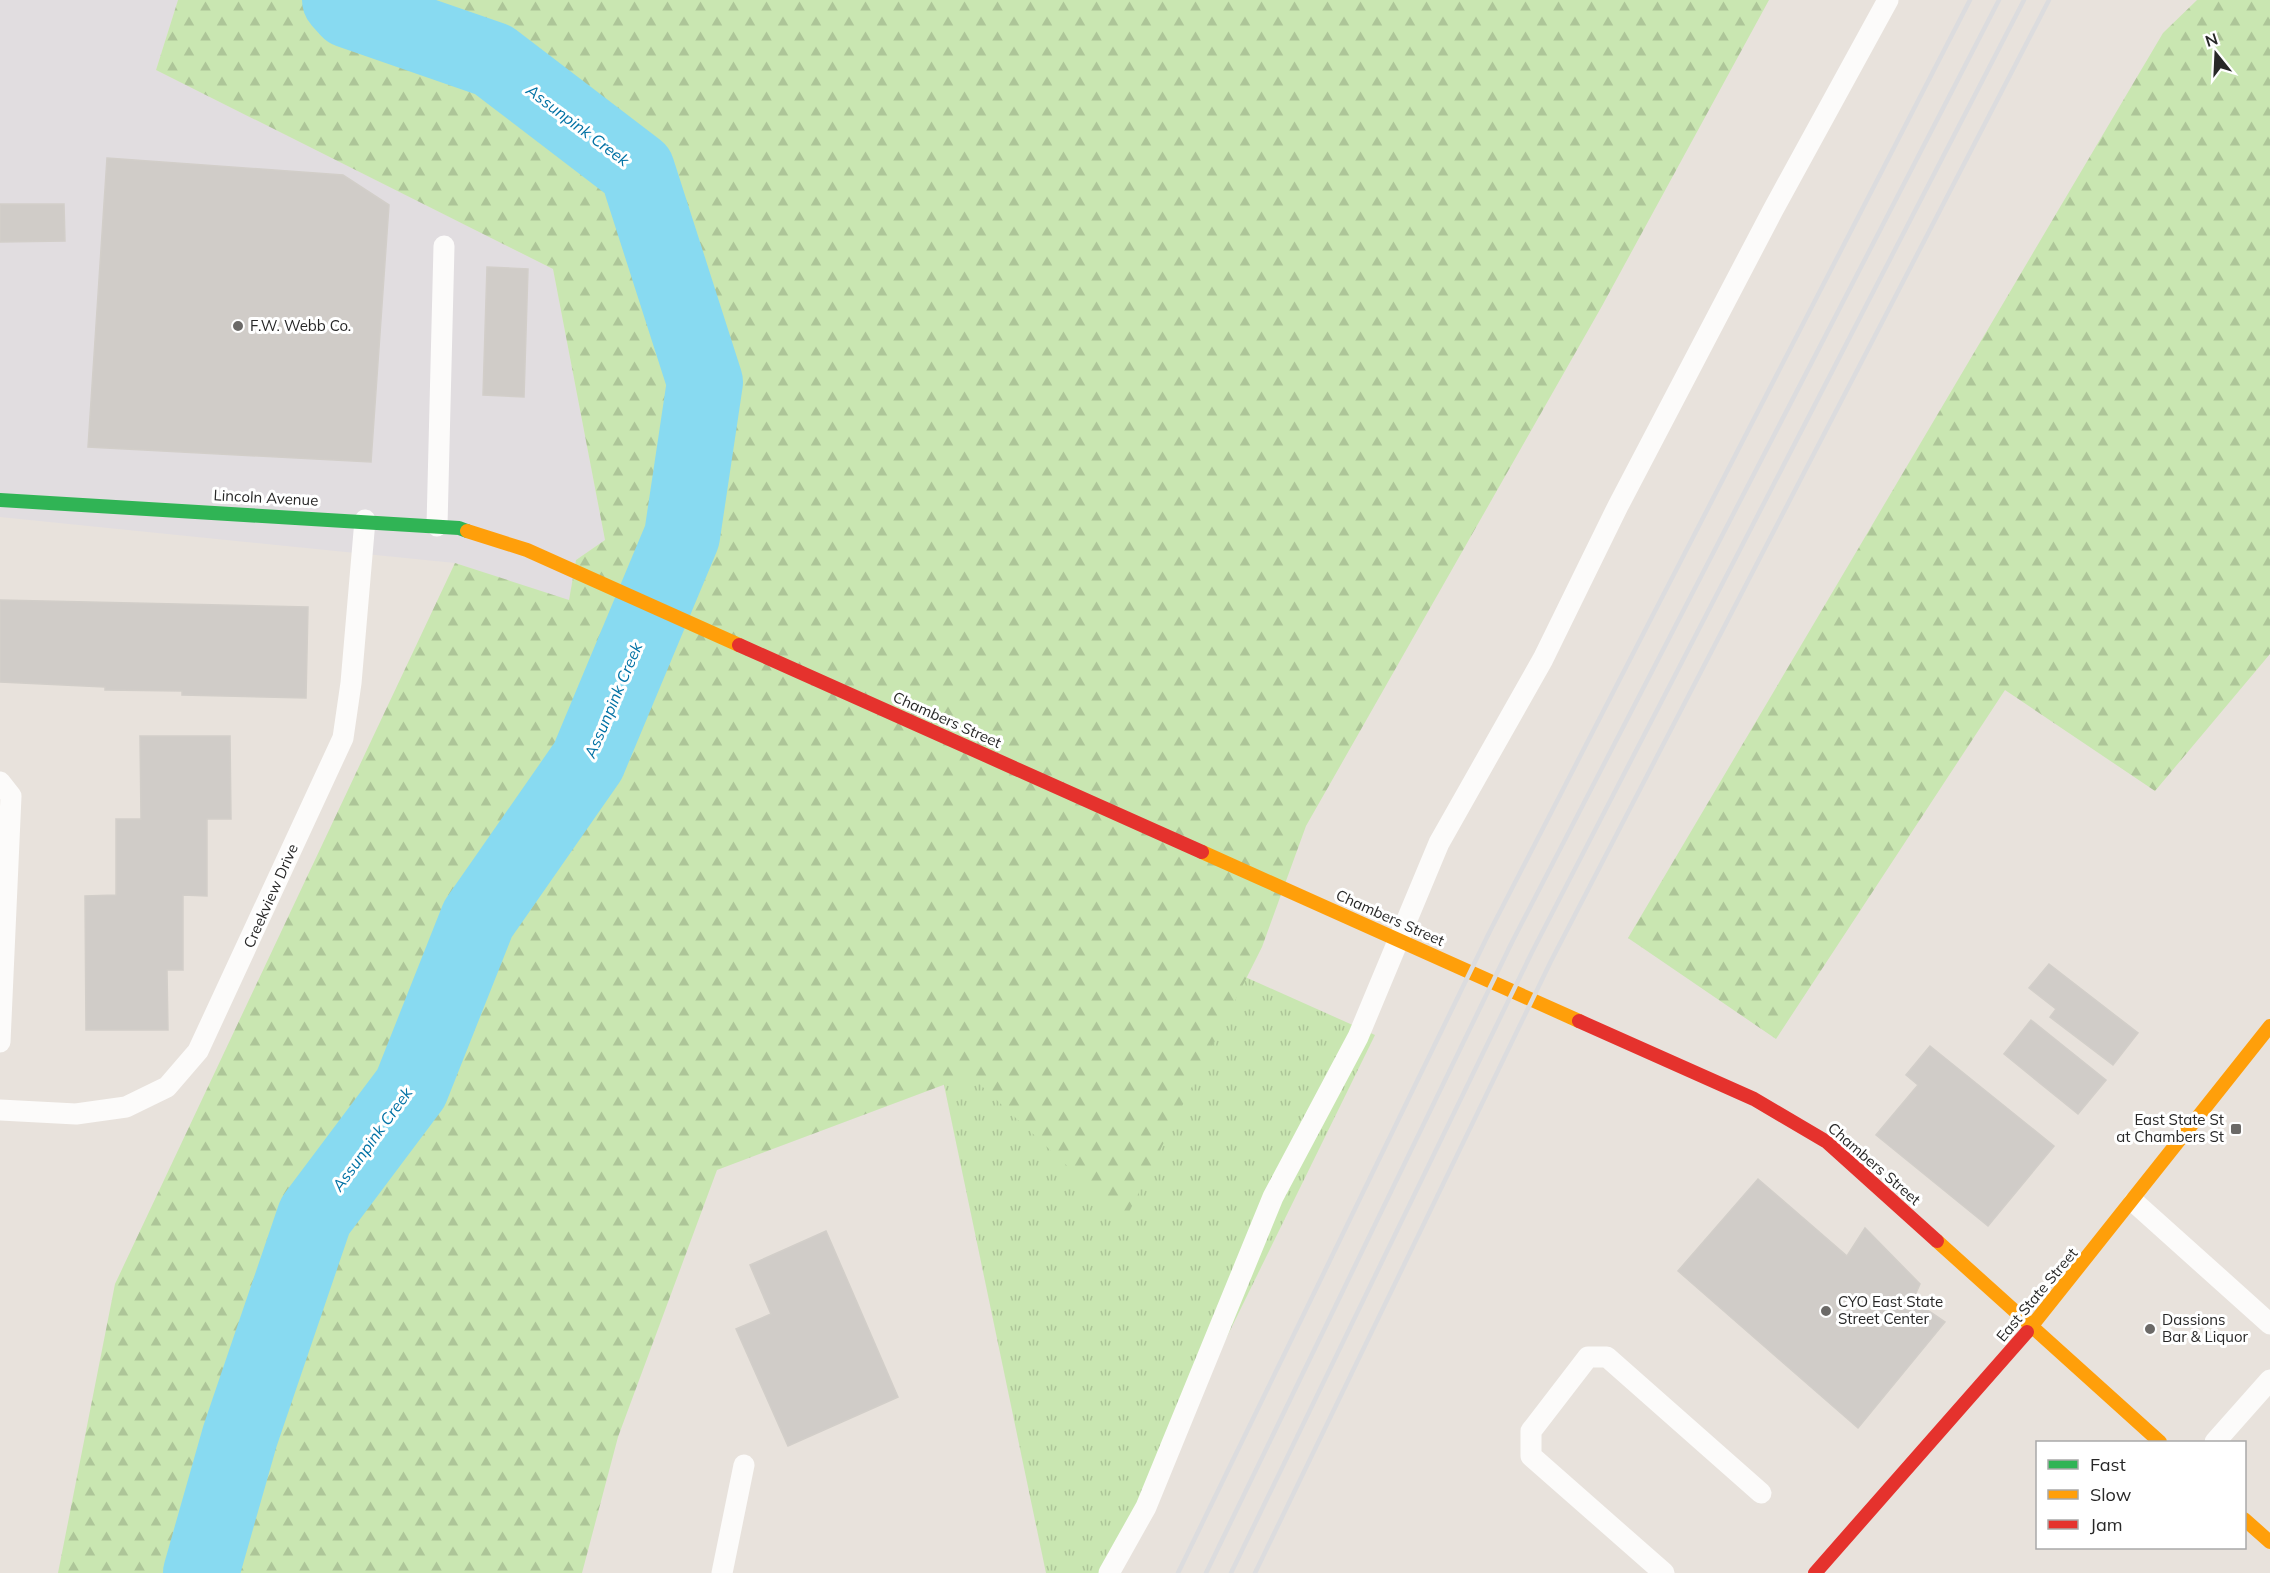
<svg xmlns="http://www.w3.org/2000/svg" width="2270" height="1573" font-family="Mulish,sans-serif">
<defs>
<pattern id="grass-tufts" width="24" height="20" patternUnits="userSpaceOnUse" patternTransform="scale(1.5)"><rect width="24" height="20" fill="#c9e6b1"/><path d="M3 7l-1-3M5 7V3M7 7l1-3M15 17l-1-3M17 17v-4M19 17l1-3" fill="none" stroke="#adc598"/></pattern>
<pattern id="forest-firs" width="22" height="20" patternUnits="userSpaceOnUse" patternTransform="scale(1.5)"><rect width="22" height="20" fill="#c9e6b1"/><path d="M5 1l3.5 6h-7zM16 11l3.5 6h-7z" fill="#adc598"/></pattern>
</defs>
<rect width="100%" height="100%" fill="#e8e2dc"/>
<path fill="#e1dde0" d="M0 0H178L156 70 553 269 605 540 576 560 569 601 455 563 0 517Z"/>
<path fill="url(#grass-tufts)" d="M888 817 1375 1035 1111 1573H1046Z"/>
<g fill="url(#forest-firs)">
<path d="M178 0H1769L1602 306 1306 826 1262 947 1125 1220 970 1075 717 1170 618 1437 582 1573H58L115 1284 455 563 569 600 576 560 605 540 553 269 156 70Z"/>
<path d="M2197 0H2270V654L2155 791 2005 690 1776 1039 1628 938 2163 33Z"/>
</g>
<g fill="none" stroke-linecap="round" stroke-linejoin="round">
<path stroke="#88daf1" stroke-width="76" d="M201 1573 240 1436 315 1216 411 1088 478 919 588 761 682 536 705 382 637 170 493 60 349 10 340 0"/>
</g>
<g fill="#d0ccc8" stroke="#d2cec9" stroke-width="1.5">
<path d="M107 158 343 175 389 205 371 462 88 447Z"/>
<path d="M0 204H64L65 241 0 242Z"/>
<path d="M487 267 528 269 524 397 483 395Z"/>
<path d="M0 600 308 607 306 698 182 695V691L105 690V687L0 682Z"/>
<path d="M140 736H230L231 819H207V896L183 895V970H167L168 1030H86L85 896 116 895V819H141Z"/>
<path d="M2049 964 2138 1033 2113 1065 2050 1017 2056 1009 2029 988Z"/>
<path d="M2031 1020 2106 1080 2078 1114 2004 1054Z"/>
<path d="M1930 1046 2054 1146 1988 1226 1876 1135 1918 1085 1906 1075Z"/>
<path d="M1758 1179 1847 1256 1865 1228 1920 1284 1913 1300 1945 1322 1858 1428 1678 1271Z"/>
<path d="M826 1231 898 1397 788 1446 736 1329 771 1314 750 1265Z"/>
</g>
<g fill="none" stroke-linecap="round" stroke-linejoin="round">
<g stroke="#fcfbfa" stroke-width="21">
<path d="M437 526 444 246"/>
<path d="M0 782 11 796 0 1042"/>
<path d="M0 1110 76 1114 126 1107 167 1087 198 1051 343 738 351 683 365 520"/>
<path d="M2134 1202 2270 1324"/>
<path d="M2215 1442 2270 1380"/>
<path d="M722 1573 744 1465"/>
<path d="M1109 1573 1146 1507 1273 1197 1358 1037 1439 843 1543 659 1618 506 1773 210 1888 0"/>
<path d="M1664 1573 1531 1456V1431L1588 1357H1607L1761 1493"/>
</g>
<path stroke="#30b455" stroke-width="14" d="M0 500 459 528 467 531"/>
<g stroke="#ff9f0a" stroke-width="14">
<path d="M467 531 527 550 739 645"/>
<path d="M1202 852 1579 1021"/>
<path d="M1937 1241 2160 1442"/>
<path d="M2027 1332 2270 1026"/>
<path d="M2244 1519 2270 1542"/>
</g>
<g stroke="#e5322d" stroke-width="14">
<path d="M739 645 1202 852"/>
<path d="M1579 1021 1754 1099 1827 1142 1937 1241"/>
<path d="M1815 1573 2027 1332"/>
</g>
<g stroke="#dcdcde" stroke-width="4.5">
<path d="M1178 1573 1490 931 1970 0"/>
<path d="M1206 1573 1512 942 1999 0"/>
<path d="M1231 1573 1532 952 2024 0"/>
<path d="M1255 1573 1551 961 2049 0"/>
</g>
</g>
<g fill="#6b6967" stroke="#fff" stroke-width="2">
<circle cx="238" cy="326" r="6"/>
<rect x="2230" y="1123" width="12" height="12" rx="3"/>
<circle cx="1826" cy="1311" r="6"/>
<circle cx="2150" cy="1329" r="6"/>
</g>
<g text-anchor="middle" stroke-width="6" stroke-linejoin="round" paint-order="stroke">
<g font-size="15" fill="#282828" stroke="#fff" text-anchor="start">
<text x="250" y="331">F.W. Webb Co.</text>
<text x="2224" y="1125" text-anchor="end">East State St<tspan x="2224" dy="17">at Chambers St</tspan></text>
<text x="1838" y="1307">CYO East State<tspan x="1838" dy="17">Street Center</tspan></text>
<text x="2162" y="1325">Dassions<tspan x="2162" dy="17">Bar &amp; Liquor</tspan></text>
</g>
<g font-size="15" fill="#282828" stroke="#fff">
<text transform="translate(266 498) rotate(3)" y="5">Lincoln Avenue</text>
<text transform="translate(947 720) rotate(24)" y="5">Chambers Street</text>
<text transform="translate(271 896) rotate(-66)" y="5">Creekview Drive</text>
<text transform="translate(1390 918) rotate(24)" y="5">Chambers Street</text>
<text transform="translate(1874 1164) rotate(41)" y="5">Chambers Street</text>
<text transform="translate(2037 1295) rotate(-50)" y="5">East State Street</text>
</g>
<g font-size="16" font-style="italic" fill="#0071a4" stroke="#fff">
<text transform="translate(578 125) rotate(37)" y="6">Assunpink Creek</text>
<text transform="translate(613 700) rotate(-67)" y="6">Assunpink Creek</text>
<text transform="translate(372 1139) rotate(-54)" y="6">Assunpink Creek</text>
</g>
</g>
<rect x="2036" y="1441" width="210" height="108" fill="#ffffff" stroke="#a9a9a9" stroke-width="1.5"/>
<rect x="2048" y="1460" width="30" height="9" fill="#30b455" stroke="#a9a9a9" stroke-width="1.5"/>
<text x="2090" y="1471" font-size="18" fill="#282828">Fast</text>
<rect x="2048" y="1490" width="30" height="9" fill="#ff9f0a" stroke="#a9a9a9" stroke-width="1.5"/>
<text x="2090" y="1501" font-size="18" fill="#282828">Slow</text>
<rect x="2048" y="1520" width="30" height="9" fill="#e5322d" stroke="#a9a9a9" stroke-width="1.5"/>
<text x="2090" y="1531" font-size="18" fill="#282828">Jam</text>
<g transform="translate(2216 54) rotate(342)" stroke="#ffffff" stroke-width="4.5" paint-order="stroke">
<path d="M0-4.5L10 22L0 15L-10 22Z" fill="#282828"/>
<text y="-9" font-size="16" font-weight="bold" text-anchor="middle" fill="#282828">N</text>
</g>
</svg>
